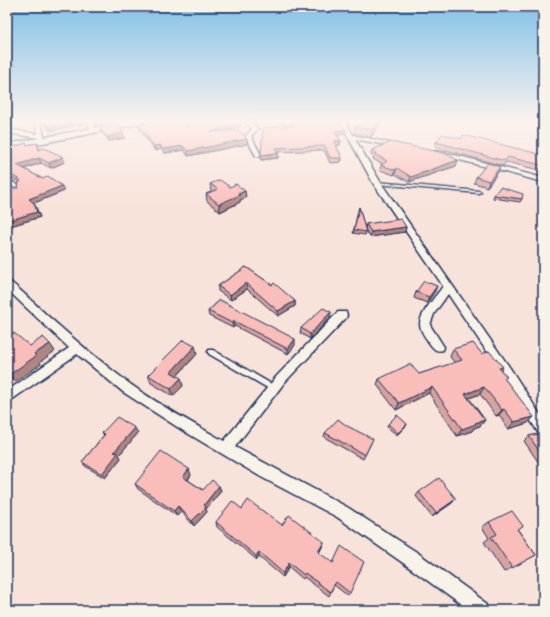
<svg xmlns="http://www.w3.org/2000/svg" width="550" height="617" font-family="'Playpen Sans',sans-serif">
<rect width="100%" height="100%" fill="#f8e3da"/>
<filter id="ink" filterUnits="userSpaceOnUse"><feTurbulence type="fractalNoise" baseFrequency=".025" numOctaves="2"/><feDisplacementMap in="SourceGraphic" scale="8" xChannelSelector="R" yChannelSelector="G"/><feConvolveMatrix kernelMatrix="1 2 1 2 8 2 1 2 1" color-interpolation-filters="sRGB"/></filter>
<g filter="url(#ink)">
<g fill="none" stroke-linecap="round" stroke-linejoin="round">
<defs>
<g id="lane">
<path d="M182 122H185L189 129V130H187Z"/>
<path d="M376 182 479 191 481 192 479 193 377 184 375 183Z"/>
<path d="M209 350H213L275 386 276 388 275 390 273 391 271 390 209 354 208 352Z"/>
</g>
<g id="street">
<path d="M35 122H41L45 141H41L39 138 7 133V129L38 134Z"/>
<path d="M88 122H94L95 132H91Z"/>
<path d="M245 122H251L258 129 251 136 261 155 260 156H256L245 136 252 129Z"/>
<path d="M340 122H346L353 135 404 146 401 148 355 139 381 183 510 368 543 419V436L539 434 502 374 448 294 434 314 430 325 444 347 443 350C436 352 434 349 430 344 426 338 420 331 420 324 420 313 437 295 443 286L373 183Z"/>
<path d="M436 151 463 157 543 178V182L460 160 434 154V152Z"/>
<path d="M7 178 20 187V191H14L7 184Z"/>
<path d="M7 280C12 281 43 312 50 318 76 341 102 363 130 384 159 405 192 423 224 441L276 377 338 312H346L347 315 346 318 284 383 235 447 347 507 418 553 488 604 490 610H468L406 565 337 517 261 477 182 430 123 392 77 354 7 403V391L69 348 15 297 7 289Z"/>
</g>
<path id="secondary" d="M126 122H144L140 124 7 150V144Z"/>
</defs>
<use href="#lane" stroke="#1b2f5e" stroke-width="3"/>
<use href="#street" stroke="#1b2f5e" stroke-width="3"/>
<use href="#secondary" stroke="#1b2f5e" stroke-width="3"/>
<use href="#lane" fill="#f7f3e8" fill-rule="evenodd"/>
<use href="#street" fill="#f7f3e8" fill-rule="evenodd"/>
<use href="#secondary" fill="#f7f3e8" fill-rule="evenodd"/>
</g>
<g fill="#d7a3a0" stroke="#1b2f5e">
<path d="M43 122H87V123L50 131Z"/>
<path d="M152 122H183L185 126 188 127 189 126 187 122H240V126L226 131 247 139V144L188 156 184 150 165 153 161 149 155 151 140 130 139 125 152 123Z"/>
<path d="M278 122H340L345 134 337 135 341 141 340 145 336 146 342 158 341 162 330 163 324 150 278 152V158L261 160V155L286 126Z"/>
<path d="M362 122H381L371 137 354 134 355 127Z"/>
<path d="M100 129 125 138 109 141 102 133Z"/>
<path d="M461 139 543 155V169L540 168 539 170 506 162 503 166 435 147 436 142Z"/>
<path d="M26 143 27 145 37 143 40 150 65 162 51 168 41 163 24 169 64 191 34 203 40 217 7 227V186L11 188H18L19 182 7 175V149Z"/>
<path d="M372 150 456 166 409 182 395 174 394 175 380 170 381 165 382 164 373 159 374 157 371 155Z"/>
<path d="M498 172 487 187 474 183 476 177Z"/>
<path d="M210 184 230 187 245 191 246 198 240 200V202L220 212 207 201 206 194 211 192Z"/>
<path d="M494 195 522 199 520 202 493 198Z"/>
<path d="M359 207 365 229 366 224 406 227 405 232 370 237 365 229 366 232 365 235 353 233Z"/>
<path d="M246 267 295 301V306L278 316 247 289 231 300 218 291V286Z"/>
<path d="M435 291 427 303 414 298 416 292Z"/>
<path d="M220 300 295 345 288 354 235 326 233 328 209 316 208 311Z"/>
<path d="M330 318 310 339 300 333 301 328Z"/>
<path d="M453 349 482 354 503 367 501 370 505 380 528 423 508 429 499 415 496 416 480 394 469 398 485 420 480 426 474 428 472 431 457 436 429 393 396 410 377 385 379 379 419 374 455 363 450 357Z"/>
<path d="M197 354 177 376 183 386 173 396 151 383 148 375Z"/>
<path d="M388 424H407L406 426 397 435 387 427Z"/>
<path d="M102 433H138L119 455 121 458 105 478 85 466 82 462 104 435Z"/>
<path d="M325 433 371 443 363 459 324 437Z"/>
<path d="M543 433V469L524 441 529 436Z"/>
<path d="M191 475 188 480 203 490 219 486 221 491 206 509 207 512 194 526 181 511 177 516 138 489 135 484Z"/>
<path d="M419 492 452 503 432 517 416 496Z"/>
<path d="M242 509 324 542 322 547 319 553 350 593 348 596 334 585 329 596 304 577 303 579 289 567 283 577 259 557 257 560 217 527 216 522Z"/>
<path d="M489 522 518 530 536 555 504 572 484 542 489 538 482 527Z"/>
</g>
<g fill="#af8582" stroke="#1b2f5e">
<path d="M72 122H87V123L50 131 49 127Z"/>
<path d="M103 122H107L108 124 96 126 95 124Z"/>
<path d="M237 122H240V126L212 137 211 132Z"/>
<path d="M378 122H381L371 137 372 130Z"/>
<path d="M346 130 345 134 333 136 334 131Z"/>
<path d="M123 133 125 138 109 141 108 137Z"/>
<path d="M247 139V144L188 156V151Z"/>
<path d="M334 141H341L340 145 333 146Z"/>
<path d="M160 145 161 149 155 151 154 146Z"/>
<path d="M183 146 184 150 165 153 164 149Z"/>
<path d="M278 153V158L261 160V155Z"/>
<path d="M63 157 65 162 51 168 49 163Z"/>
<path d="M39 158 41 163 20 170 17 165Z"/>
<path d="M458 160 456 166 409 182 411 177Z"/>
<path d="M500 167 498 172 487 187 489 181Z"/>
<path d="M397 168 395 174 394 175 395 170Z"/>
<path d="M62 186 64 191 34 203 40 217 7 227V221L29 199Z"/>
<path d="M245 191 246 198 240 200V202L220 212 219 204 238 194Z"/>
<path d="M406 227 405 232 370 237 371 232Z"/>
<path d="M246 283 247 289 231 300 230 295Z"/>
<path d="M437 286 435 291 427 303 429 297Z"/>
<path d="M295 301V306L278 316V311Z"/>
<path d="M331 312 330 318 310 339V334Z"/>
<path d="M234 321 235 326 233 328 232 323Z"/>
<path d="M295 339V345L288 354V349Z"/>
<path d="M50 344 55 351 40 362 41 364 15 382 9 375 34 354Z"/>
<path d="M195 346 197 354 173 380 171 372Z"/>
<path d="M8 373 14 380 7 384V374Z"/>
<path d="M181 378 183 386 173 396 171 389Z"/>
<path d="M432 387 429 393 396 410 399 403Z"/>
<path d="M484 387 480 394 461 401 465 394Z"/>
<path d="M504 409 499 415 496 416 502 410Z"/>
<path d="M534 417 528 423 508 429 514 422Z"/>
<path d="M485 420 480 426 474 428 472 431 457 436 462 429 475 423Z"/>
<path d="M407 424 406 426 397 435 398 433Z"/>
<path d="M135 428 138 433 119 455 121 458 105 478 102 474 114 452Z"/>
<path d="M189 469 191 475 186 482 183 477Z"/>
<path d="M219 486 221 491 206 509 207 512 194 526 192 521Z"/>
<path d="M456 499 452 503 432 517 436 513Z"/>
<path d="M178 506 181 511 177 516 174 511Z"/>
<path d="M324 542 322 547 317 556 318 552Z"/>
<path d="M259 552V557L257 560 256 556Z"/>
<path d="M289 563V567L283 577V573Z"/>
</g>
<g fill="#fabeba" stroke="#1b2f5e">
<path d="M45 122H72L49 127Z"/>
<path d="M95 122H103L95 124Z"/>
<path d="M154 122H183L185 126 188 127 190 125 189 122H237L211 132 239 130 247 139 188 151 183 146 164 149 160 145 154 146 139 125Z"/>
<path d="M288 122H340L346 130 334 131 341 141H334L342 158H330L325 146 275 148 278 153 261 155 263 128 295 125Z"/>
<path d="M362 122H378L372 130 355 127Z"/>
<path d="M118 125 123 133 108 137 100 129Z"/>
<path d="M442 134 461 139 463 135 543 155V163H542L541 165 508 157 505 161 436 142Z"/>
<path d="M391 142 444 153 458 160 411 177 397 168 395 170 381 165 387 161 374 154 377 153 372 150Z"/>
<path d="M26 143 27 145 37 143 39 150 44 148 63 157 49 163 39 158 17 165 43 179 48 176 62 186 29 199 34 203 37 212 7 221V186L9 185 11 188H18L19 182 21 181 7 172V149Z"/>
<path d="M488 163 500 167 489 181 476 177Z"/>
<path d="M220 180 230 187 236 184 245 191 238 194 240 195 219 204 206 194 218 189 210 184Z"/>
<path d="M500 187 523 194 522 199 494 195Z"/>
<path d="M359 207 366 232 354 230Z"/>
<path d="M401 219 406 227 371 232 366 224Z"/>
<path d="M246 267 272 285 274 283 295 301 278 311 246 283 230 295 218 286Z"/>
<path d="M424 281 437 286 429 297 416 292Z"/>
<path d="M220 300 295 339 288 349 234 321 232 323 208 311Z"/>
<path d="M323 308 331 312 310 334 301 328Z"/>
<path d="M7 331 11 334 14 333 30 346 43 337 50 344 34 354 36 356 9 375 8 373 7 374Z"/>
<path d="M183 340 195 346 171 372 181 378 171 389 148 375Z"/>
<path d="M473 343 482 354 489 351 503 367 499 368 507 377 504 378 534 417 514 422 504 409 502 410 484 387 465 394 485 420 475 423 476 424 462 429 432 387 399 403 379 379 410 364 419 374 462 360 453 349Z"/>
<path d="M397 415 407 424 398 433 388 424Z"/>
<path d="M117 417 135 428 114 452 118 453 102 474 82 462 105 434 102 433Z"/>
<path d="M338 419 347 426 373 439 365 455 325 433Z"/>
<path d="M543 433V457L529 436Z"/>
<path d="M161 451 189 469 183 477 203 490 212 480 219 486 204 505 206 507 192 521 178 506 174 511 135 484Z"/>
<path d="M439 478 456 499 436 513 419 492Z"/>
<path d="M248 500 282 525 289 515 324 542 318 552 333 563 341 546 364 562 350 593 336 582 330 592 305 573 304 575 289 563 283 573 259 552 256 556 216 522 232 501 242 509Z"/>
<path d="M512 511 523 526 517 529 536 555 512 568 491 537 497 534 489 522Z"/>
</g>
</g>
<linearGradient id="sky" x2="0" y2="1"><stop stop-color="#81c1e8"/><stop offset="0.58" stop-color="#fcf2ee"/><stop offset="1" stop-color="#fcf2ee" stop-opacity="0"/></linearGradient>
<rect width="550" height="209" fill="url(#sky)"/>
<rect width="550" height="617" fill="none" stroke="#f7f3e8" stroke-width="24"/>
<rect x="12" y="12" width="526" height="593" fill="none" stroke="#1b2f5e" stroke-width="1.5" filter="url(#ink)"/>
</svg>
